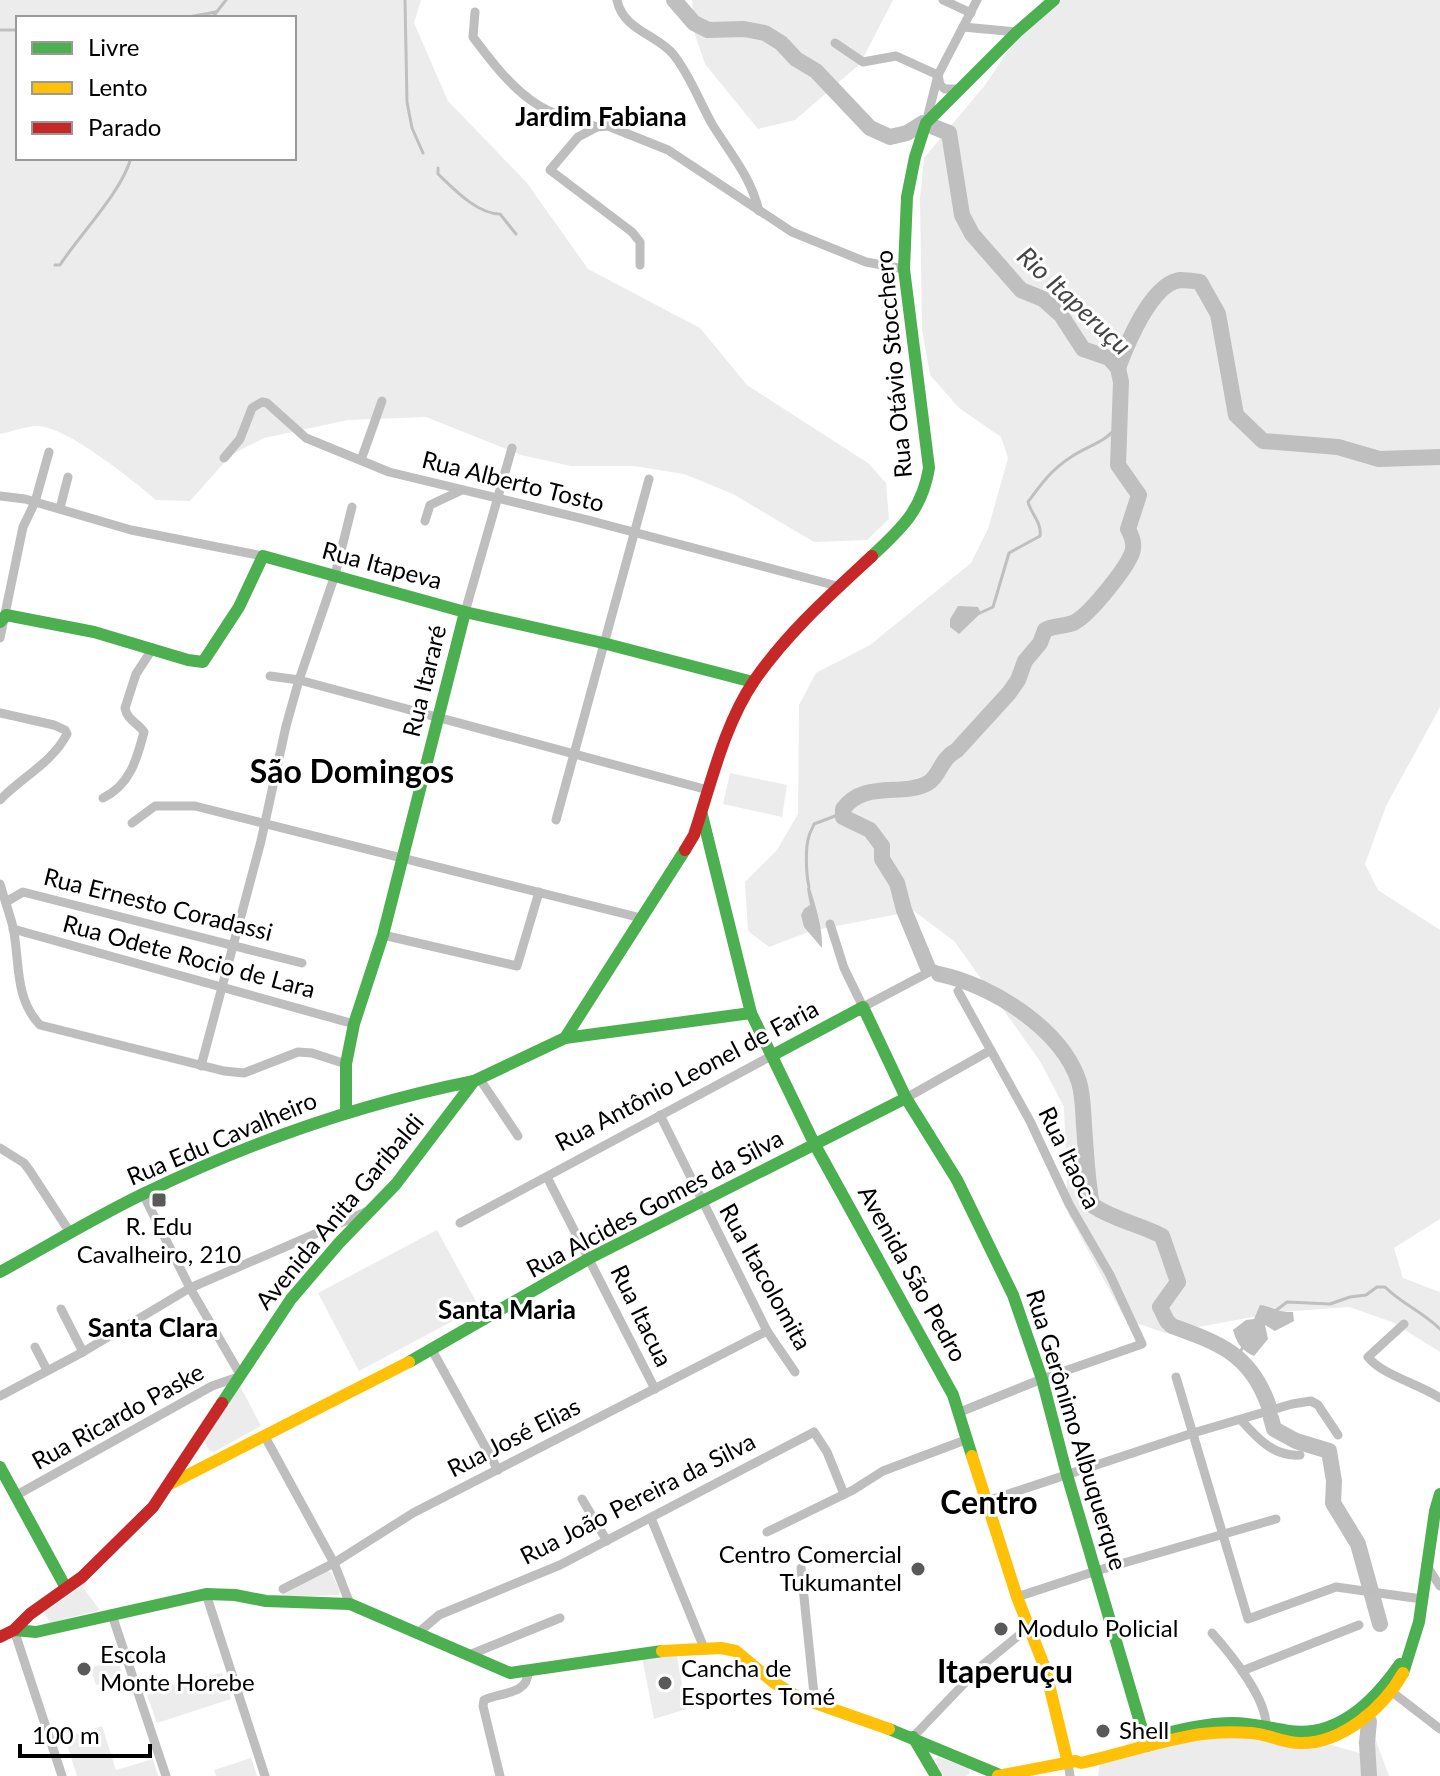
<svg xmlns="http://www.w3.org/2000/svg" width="1440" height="1776" font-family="Lato,sans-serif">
<rect width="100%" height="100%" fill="#fff"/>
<g fill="#ececec" fill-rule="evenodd">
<path d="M0 0H421L414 23 448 101 527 183 588 269 700 328 747 385 868 463 886 483 889 519 867 540 814 542 733 494 684 474 634 466H571L521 455 426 417 348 420 264 438 231 455 190 501 156 500C133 480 67 427 38 426 26 426 11 432 0 434ZM18 18H294V158H18Z"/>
<path d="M692 0H893L860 64 795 120 758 129 705 64 695 35Z"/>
<path d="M1042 0H1440V707L1386 806 1365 864 1378 890 1440 930V1219L1394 1248 1403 1278 1440 1292V1352L1392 1322 1349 1307 1280 1312 1165 1333 1125 1319 1068 1213 1064 1107 1040 1061 954 941 914 911 811 931 769 947 748 931 745 882 777 850 798 814 799 705 816 673 870 645 971 563 988 529 1008 458 1001 437 959 408 930 375 922 329 920 199 924 158 985 85Z"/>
<path d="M730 773 787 785 782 817 723 804Z"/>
<path d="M437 1230 479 1307 359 1371 318 1293Z"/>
<path d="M240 1386 261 1426 214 1452 209 1450 204 1441Z"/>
<path d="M327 1571 331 1572 340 1591 339 1595 282 1597V1593Z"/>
<path d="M82 1586 100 1610 50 1623 44 1612Z"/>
<path d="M676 1652 687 1709 654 1719 642 1657Z"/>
<path d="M118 1659 123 1677 96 1685 90 1668Z"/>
<path d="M222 1673 231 1699 157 1723 147 1695 184 1681Z"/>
<path d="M1369 1722 1389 1776H1098L1100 1762 1145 1732 1208 1723H1285L1310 1739 1363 1754 1358 1742Z"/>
<path d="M102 1726 116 1770 153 1759 158 1776H77L65 1738Z"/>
<path d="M938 1757 969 1768 970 1773 966 1776H943L935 1759Z"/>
<path d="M251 1758 257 1776H216L214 1770Z"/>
</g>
<g fill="#bfbfbf">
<path d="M958 606 978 607 981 613 959 634 950 627V619Z"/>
<path d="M809 885C815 904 823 928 822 948L804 927 801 915 804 909 810 905 807 889Z"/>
<path d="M1260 1305C1273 1307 1280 1313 1293 1312L1294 1321 1275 1331 1265 1325 1268 1339 1254 1356C1242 1351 1236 1342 1233 1330L1246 1320 1254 1319Z"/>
</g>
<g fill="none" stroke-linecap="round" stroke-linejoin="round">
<g stroke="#bfbfbf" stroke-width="3">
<path d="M405 0 407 102 412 128 423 153"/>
<path d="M183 18 216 12"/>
<path d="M212 18 226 0"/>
<path d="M0 30H18"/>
<path d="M438 168V174C454 189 477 214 500 214L516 234"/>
<path d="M55 265H60C80 234 121 193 131 158"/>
<path d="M980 613 993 607 1009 553 1040 536C1042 522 1031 514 1028 502 1041 484 1051 470 1071 457 1087 446 1106 442 1118 426"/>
<path d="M809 887C806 873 805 848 809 836 810 831 813 828 814 824L843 813"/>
<path d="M1274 1312 1287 1302 1330 1304 1350 1297 1366 1295 1377 1287H1385C1402 1304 1423 1312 1440 1329"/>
<path d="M1238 1356 1243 1347"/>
</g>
<g stroke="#bfbfbf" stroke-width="16">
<path d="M674 0 694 23 708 30 744 29 765 33 781 43 796 59 816 71 870 128 890 137 907 133 923 123"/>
<path d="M1118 368C1127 344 1151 284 1180 280 1187 280 1194 281 1200 282L1218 314 1236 415 1263 441 1338 447 1379 459 1440 457"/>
<path d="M928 968 904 910 897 883 882 859V846L870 830 843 817V809C864 780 903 797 928 783 941 775 939 760 957 750L1009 693 1018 680 1025 661 1040 643 1045 630C1054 625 1065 627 1075 622 1090 614 1126 569 1132 553 1135 544 1132 537 1128 529L1139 495 1118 465 1121 382 1118 368 1109 358 1083 349 1061 315 1043 299 1021 290 972 234 962 215 949 133 934 127"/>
<path d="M939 974C992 985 1062 1029 1079 1082 1083 1095 1083 1111 1084 1125 1086 1152 1087 1178 1092 1205 1116 1221 1137 1223 1162 1236L1178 1282 1160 1307 1167 1321 1172 1326C1219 1343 1250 1354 1268 1404"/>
<path d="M1271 1418 1274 1429 1296 1441 1329 1451 1334 1481 1333 1503 1358 1544 1380 1624"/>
<path d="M1369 1721 1367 1743 1369 1776"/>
</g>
<g stroke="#bebebe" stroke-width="9">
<path d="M617 0C623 30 656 34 673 54 690 75 699 101 712 124 731 155 750 175 759 211"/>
<path d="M943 0 971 13"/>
<path d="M475 12 473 37C491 61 512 89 538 105 554 116 578 120 597 127"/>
<path d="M963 27 1017 32"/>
<path d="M835 43 863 62 896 56 938 75 940 85 945 89H959"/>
<path d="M926 123 938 75 977 0"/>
<path d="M640 265V242L632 232 550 170 578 137 597 127 608 126 668 150 792 232 866 262 904 269"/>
<path d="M224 458 240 439 252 408 262 402 267 403 306 438 389 472 584 519 837 586"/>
<path d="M361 460 382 401"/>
<path d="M0 496 25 499 131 530 263 556"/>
<path d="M60 508 68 477"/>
<path d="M425 521 430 505 462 490"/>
<path d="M465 612 512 448"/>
<path d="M0 638 23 527 35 502 49 452"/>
<path d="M270 676 299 680 708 790"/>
<path d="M0 713 54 725 65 730 67 734C52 763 22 777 0 800"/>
<path d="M103 798C130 785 137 759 144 732 138 723 127 720 125 708L136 674 153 648"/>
<path d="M556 820 649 479"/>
<path d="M132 823 155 806H195L641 918"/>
<path d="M0 884C4 898 9 912 13 927 20 961 14 998 40 1025L224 1071 244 1073 298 1052 312 1053 346 1064"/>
<path d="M6 902 23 892 302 963"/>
<path d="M830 924 844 968 863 1007 935 969"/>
<path d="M13 929 354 1024"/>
<path d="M383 935 517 966 539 892"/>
<path d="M958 991 1030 1121 1069 1204 1110 1275 1142 1344 1042 1379 960 1412"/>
<path d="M201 1066 261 841 286 726 299 680 335 575 352 507"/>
<path d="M479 1078 518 1136"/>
<path d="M906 1098 991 1050"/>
<path d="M660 1115 767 1331 795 1372"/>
<path d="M0 1148 24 1163 30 1171 71 1234"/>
<path d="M547 1177 655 1389"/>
<path d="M460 1223 773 1055"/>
<path d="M61 1309 83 1352"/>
<path d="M1404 1324 1368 1357C1382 1375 1419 1384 1440 1398"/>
<path d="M35 1347 47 1370"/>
<path d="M432 1350 498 1470"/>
<path d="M1176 1377 1248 1619 1336 1587 1422 1599"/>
<path d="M0 1396 83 1352 190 1288 368 1211"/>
<path d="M1241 1420C1257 1438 1274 1457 1300 1455"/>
<path d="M264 1435 334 1563 350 1604"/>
<path d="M15 1496 212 1386 241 1376 190 1288 143 1194"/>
<path d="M582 1499 607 1541"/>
<path d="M987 1501 1193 1433 1292 1404 1311 1401 1318 1405 1338 1435"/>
<path d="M651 1518 704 1648"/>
<path d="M767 1532 853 1490 883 1471 968 1439"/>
<path d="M1426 1565 1440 1586"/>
<path d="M801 1568 815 1704"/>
<path d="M283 1589 334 1563 413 1513 767 1331"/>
<path d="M206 1594 265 1776"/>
<path d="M1017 1597 1096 1571 1276 1519"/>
<path d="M112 1615 166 1776"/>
<path d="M11 1631 14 1630 62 1776"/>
<path d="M418 1633 439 1615 560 1565 814 1432 827 1452 844 1494"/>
<path d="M1212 1633C1229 1652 1273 1705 1265 1732"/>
<path d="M469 1655 560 1618"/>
<path d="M1242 1671 1359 1625"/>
<path d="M1392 1692 1440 1729"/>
<path d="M913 1737 979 1668 1029 1627"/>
<path d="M1068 1763 1070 1776"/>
<path d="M500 1776 483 1706 484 1700C501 1692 528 1695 528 1672"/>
</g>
<g stroke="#4caf50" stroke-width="12">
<path d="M872 556C902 528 922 510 929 468L904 269 907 197 915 157 926 123 1017 32 1054 0"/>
<path d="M0 622 6 615 94 632 188 660 203 662 239 607 263 556 465 612 603 643 753 682"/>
<path d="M702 815 751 1013 815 1145 953 1395 972 1456"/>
<path d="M565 1038 751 1013"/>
<path d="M773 1055 863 1007 906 1098 957 1180 1013 1295 1042 1379 1067 1475 1147 1746"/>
<path d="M346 1111V1064L354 1024 383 935 465 612"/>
<path d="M0 1272C48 1246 95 1217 145 1193 250 1142 359 1104 474 1081"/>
<path d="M409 1362 590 1258 906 1098"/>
<path d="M222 1403 291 1299 339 1243 396 1184 474 1081 565 1038 685 850"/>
<path d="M0 1467 66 1588"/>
<path d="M14 1630 36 1632 206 1594 235 1595 266 1601 350 1604 510 1673 662 1651"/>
<path d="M1403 1673 1419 1622 1435 1511 1440 1494"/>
<path d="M889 1729 1000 1775"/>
<path d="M913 1737 936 1776"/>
<path d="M1147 1738C1175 1731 1204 1723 1233 1723 1252 1723 1270 1728 1289 1731 1338 1738 1374 1701 1400 1664"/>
</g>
<g stroke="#ffc107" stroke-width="12">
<path d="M972 1456 1017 1597 1045 1668 1068 1763"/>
<path d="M172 1483 409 1362"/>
<path d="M662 1651 721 1648 736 1651 773 1682 798 1697 889 1729"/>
<path d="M998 1776 1076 1761 1081 1763C1121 1754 1161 1740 1202 1734 1217 1732 1236 1732 1251 1733 1268 1734 1283 1743 1300 1743 1342 1744 1384 1707 1403 1673"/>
</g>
<g stroke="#c62828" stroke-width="12">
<path d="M685 850 694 835C711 784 724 725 754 681 787 633 830 595 872 556"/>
<path d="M0 1637 14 1630 30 1614 82 1577 153 1507 222 1403"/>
</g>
</g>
<g fill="#595959" stroke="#fff" stroke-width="3">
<rect x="151" y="1192" width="16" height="16" rx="4"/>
<circle cx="918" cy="1569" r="8"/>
<circle cx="1001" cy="1629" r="8"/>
<circle cx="84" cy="1669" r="8"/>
<circle cx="665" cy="1683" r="8"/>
<circle cx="1103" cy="1731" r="8"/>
</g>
<g text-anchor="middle" stroke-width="6" stroke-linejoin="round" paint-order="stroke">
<g font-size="24" fill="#000" stroke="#fff">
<text transform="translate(894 364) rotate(-95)" y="8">Rua Otávio Stocchero</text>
<text transform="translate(513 482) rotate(14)" y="8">Rua Alberto Tosto</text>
<text transform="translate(382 566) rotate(15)" y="8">Rua Itapeva</text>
<text transform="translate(425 681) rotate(-76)" y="8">Rua Itararé</text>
<text transform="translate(158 905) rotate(14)" y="8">Rua Ernesto Coradassi</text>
<text transform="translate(189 957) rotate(15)" y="8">Rua Odete Rocio de Lara</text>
<text transform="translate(687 1076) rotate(-28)" y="8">Rua Antônio Leonel de Faria</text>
<text transform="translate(222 1139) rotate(-23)" y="8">Rua Edu Cavalheiro</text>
<text transform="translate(1069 1158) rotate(64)" y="8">Rua Itaoca</text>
<text transform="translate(655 1204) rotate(-28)" y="8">Rua Alcides Gomes da Silva</text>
<text transform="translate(340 1212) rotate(-50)" y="8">Avenida Anita Garibaldi</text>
<text transform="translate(912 1274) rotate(61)" y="8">Avenida São Pedro</text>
<text transform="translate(765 1277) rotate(61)" y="8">Rua Itacolomita</text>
<text transform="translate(641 1316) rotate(64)" y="8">Rua Itacua</text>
<text transform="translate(118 1417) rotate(-29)" y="8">Rua Ricardo Paske</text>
<text transform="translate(1076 1430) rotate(73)" y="8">Rua Gerônimo Albuquerque</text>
<text transform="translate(514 1438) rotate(-27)" y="8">Rua José Elias</text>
<text transform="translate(638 1499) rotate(-27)" y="8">Rua João Pereira da Silva</text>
</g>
<g font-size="24" fill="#000" stroke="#fff" text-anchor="start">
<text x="159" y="1235" text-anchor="middle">R. Edu<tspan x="159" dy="28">Cavalheiro, 210</tspan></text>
<text x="902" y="1563" text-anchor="end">Centro Comercial<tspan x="902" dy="28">Tukumantel</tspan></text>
<text x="1017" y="1637">Modulo Policial</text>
<text x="100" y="1663">Escola<tspan x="100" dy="28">Monte Horebe</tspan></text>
<text x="681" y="1677">Cancha de<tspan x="681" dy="28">Esportes Tomé</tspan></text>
<text x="1119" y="1739">Shell</text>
</g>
<g font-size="26" font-weight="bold" fill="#000" stroke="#fff">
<text x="601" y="126">Jardim Fabiana</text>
<text x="507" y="1319">Santa Maria</text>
<text x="153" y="1337">Santa Clara</text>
</g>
<g font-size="26" font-style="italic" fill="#444" stroke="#fff">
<text transform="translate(1074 301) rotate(43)" y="9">Rio Itaperuçu</text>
</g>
<g font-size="32" font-weight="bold" fill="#000" stroke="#fff">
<text x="352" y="783">São Domingos</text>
<text x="989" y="1514">Centro</text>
<text x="1005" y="1683">Itaperuçu</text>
</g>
</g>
<rect x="16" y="16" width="280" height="144" fill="#ffffff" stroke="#999999" stroke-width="2"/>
<rect x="32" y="42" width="40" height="12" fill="#4caf50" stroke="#999999" stroke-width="2"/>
<text x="88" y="56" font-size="24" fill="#000000">Livre</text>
<rect x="32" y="82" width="40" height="12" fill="#ffc107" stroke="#999999" stroke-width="2"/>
<text x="88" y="96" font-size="24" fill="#000000">Lento</text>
<rect x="32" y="122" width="40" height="12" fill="#c62828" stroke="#999999" stroke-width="2"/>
<text x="88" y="136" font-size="24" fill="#000000">Parado</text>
<path d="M20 1744v12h130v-12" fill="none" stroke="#000000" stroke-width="4"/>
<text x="32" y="1744" font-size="24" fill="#000000" stroke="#ffffff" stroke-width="6" paint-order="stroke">100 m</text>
</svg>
